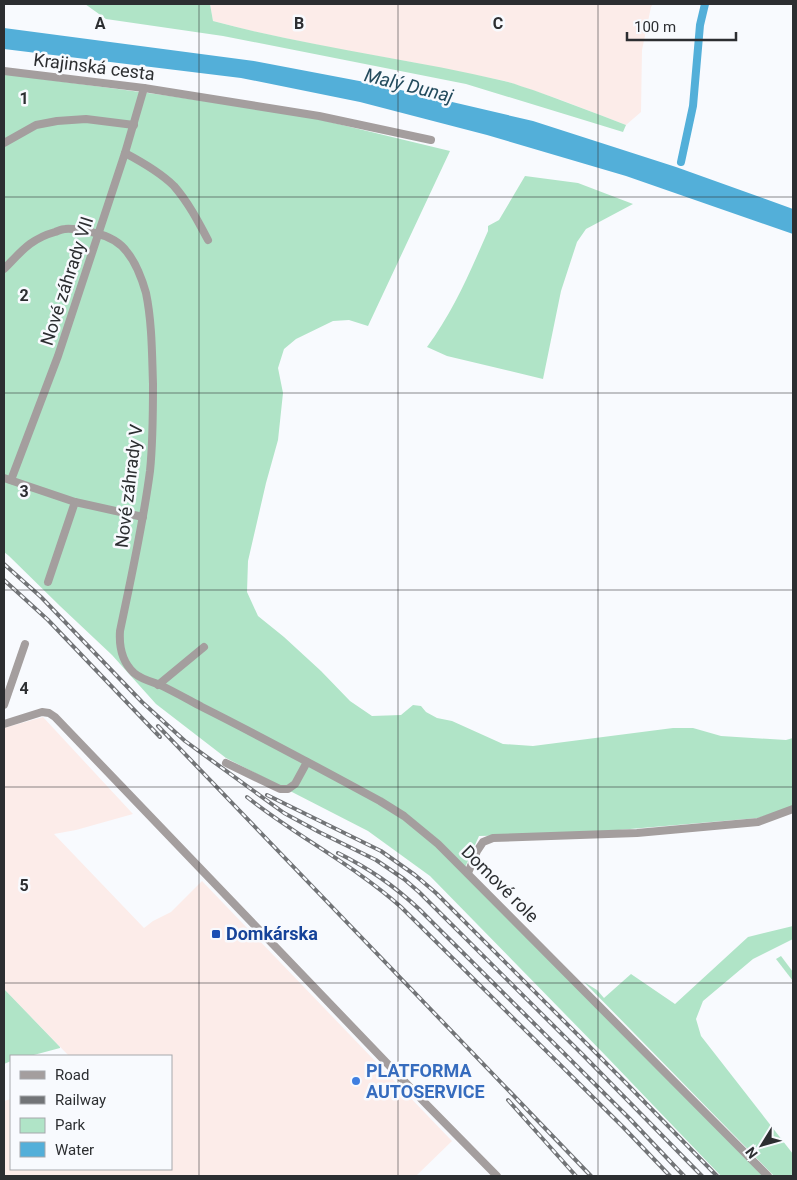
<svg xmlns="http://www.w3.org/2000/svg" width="797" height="1180" font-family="Roboto,sans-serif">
<rect width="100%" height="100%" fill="#f8fafe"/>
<g fill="#fcece9">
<path d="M210 4H653L651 7 642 50 641 112 626 125 561 100 505 81 411 62 332 48 252 31 213 21Z"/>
<path d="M43 717 133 814 76 830 54 834 144 928 153 921 171 912 202 881 452 1141 416 1176H4V1101L11 1099V1169H171V1056H69L4 989V728Z"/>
</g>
<g fill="#b0e4c7">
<path d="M85 4H210L213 21C309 47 407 58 504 81 514 83 523 87 533 90 564 101 595 113 626 125L623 132 466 84 223 36 106 19Z"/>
<path d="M4 74 163 95 305 116 450 151 368 326 349 320 333 321 296 339 284 349 278 368 283 393 278 440 266 483 248 561 247 592 258 616 284 637 321 671 350 701 372 716 401 715 413 705 421 706 426 712 437 718 452 721 503 744 533 746 673 728H693L721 736 786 740 793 738V806L758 818 572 834 479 836 463 872 765 1176H721L606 1056 430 876 368 831 226 758 156 704 112 655 60 606 9 556 4 552Z"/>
<path d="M525 176 578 183 633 204 586 229 577 242 561 291 543 379 447 356 427 347C453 312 470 272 488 231V226L499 220Z"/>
<path d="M793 926V939L753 959 703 1001 696 1019 701 1036 793 1154V1176H774L584 982 597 990 604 998 631 974 675 1004 748 937Z"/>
<path d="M781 956 793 972V981L776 959Z"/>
<path d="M4 989 60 1047V1048L30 1056H11V1061L4 1064Z"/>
</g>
<path fill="#53afd9" d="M4 28 254 61 375 84 533 121 676 167 793 209V234L626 176 487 135 360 102 241 78 4 49Z"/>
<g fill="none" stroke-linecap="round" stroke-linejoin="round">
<path stroke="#53afd9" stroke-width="8" d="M681 162 693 106 700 25 705 4"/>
<g stroke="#a49e9e" stroke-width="8">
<path d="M4 71 144 88 319 116 431 140"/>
<path d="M4 143 36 125 57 121 86 119 134 125"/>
<path d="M125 153C142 162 160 172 174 186 188 202 198 221 208 240"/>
<path d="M4 269C21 252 30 239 55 232 58 231 62 229 65 229 75 228 86 231 95 233 108 236 119 241 127 252 136 263 142 279 146 293 152 322 152 354 153 384 153 413 153 442 150 471 143 525 131 578 120 631 119 646 122 662 134 673 141 679 149 681 158 684 173 691 187 699 202 707 262 737 321 769 380 801L404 816 438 844 768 1176"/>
<path d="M4 478 75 502 143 517"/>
<path d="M11 480 58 356 125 153 144 88"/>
<path d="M48 582 75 502"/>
<path d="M158 685 204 647"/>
<path d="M4 705 25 644"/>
<path d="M4 724 42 712 49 713 55 717 428 1106 497 1176"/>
<path d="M226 763 280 789H288L295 784 307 762"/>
<path d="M468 873 477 851 483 842 493 838 637 833 758 822 793 809"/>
</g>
<defs>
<g id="rail">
<path d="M4 564 41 597 142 702 185 741 284 813 319 832 376 860 404 879 419 892 583 1055 702 1176"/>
<path d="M4 580 48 620 160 737"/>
<path d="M158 726 591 1176"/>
<path d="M267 795 381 851 415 875 436 893 624 1081 717 1176"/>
<path d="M247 797C296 836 354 865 401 907L623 1127 670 1176"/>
<path d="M338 853C370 869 393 885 419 909L630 1119 684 1176"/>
<path d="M508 1100 576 1176"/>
</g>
</defs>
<use href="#rail" stroke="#727477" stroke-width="4"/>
<use href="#rail" stroke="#f8fafe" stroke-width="2" stroke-dasharray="5.5" stroke-linecap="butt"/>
</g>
<path fill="none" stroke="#2c2e31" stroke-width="1" stroke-opacity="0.55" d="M199 4V1176M398 4V1176M598 4V1176M4 197H793M4 393H793M4 590H793M4 787H793M4 983H793"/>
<rect fill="#1a4fb4" stroke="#f8fafe" stroke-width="2" x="211" y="929" width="10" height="10" rx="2.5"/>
<circle fill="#3f7fe0" stroke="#f8fafe" stroke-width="2" cx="356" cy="1081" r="5"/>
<g text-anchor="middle" stroke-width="5" stroke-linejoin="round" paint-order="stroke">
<g font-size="18" fill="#2c2e31" stroke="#f8fafe">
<text transform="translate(94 67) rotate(7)" y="6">Krajinská cesta</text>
<text transform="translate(67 281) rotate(-72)" y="6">Nové záhrady VII</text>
<text transform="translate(129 486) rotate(-83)" y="6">Nové záhrady V</text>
<text transform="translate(500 884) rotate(45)" y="6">Domové role</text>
</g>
<g font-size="18" font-weight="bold" fill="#164399" stroke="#f8fafe" text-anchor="start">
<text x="226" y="940">Domkárska</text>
</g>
<g font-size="18" font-weight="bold" fill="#366cbe" stroke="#f8fafe" text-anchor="start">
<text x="366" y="1077">PLATFORMA<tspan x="366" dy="21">AUTOSERVICE</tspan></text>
</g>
<g font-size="19" font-style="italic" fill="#234b5d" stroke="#f8fafe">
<text transform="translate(409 85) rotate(14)" y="7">Malý Dunaj</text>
</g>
</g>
<g font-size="16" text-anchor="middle" font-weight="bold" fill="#2c2e31" stroke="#f8fafe" stroke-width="5" stroke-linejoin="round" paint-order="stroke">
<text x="100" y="29">A</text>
<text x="299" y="29">B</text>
<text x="498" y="29">C</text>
<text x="24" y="104">1</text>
<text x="24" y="301">2</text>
<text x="24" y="497">3</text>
<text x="24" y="694">4</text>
<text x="24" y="891">5</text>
</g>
<rect width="797" height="1180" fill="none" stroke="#2c2e31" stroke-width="10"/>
<rect x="10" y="1055" width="162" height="115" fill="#f8fafe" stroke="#a6a8ac"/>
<rect x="20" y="1071" width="25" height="8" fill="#a49e9e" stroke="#a6a8ac"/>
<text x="55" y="1080" font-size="15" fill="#2c2e31">Road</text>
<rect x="20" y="1096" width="25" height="8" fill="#727477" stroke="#a6a8ac"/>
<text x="55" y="1105" font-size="15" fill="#2c2e31">Railway</text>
<rect x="20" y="1118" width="25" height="15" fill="#b0e4c7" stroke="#a6a8ac"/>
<text x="55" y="1130" font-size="15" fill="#2c2e31">Park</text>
<rect x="20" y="1142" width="25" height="15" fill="#53afd9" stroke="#a6a8ac"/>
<text x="55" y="1155" font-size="15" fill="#2c2e31">Water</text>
<g transform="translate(762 1145) rotate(233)" stroke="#f8fafe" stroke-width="4" paint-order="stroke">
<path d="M0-4L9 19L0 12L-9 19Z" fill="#2c2e31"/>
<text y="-8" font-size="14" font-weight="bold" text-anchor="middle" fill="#2c2e31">N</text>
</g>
<path d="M627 32v8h109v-8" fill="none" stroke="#2c2e31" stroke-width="2.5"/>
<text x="634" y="32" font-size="15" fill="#2c2e31" stroke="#f8fafe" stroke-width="4" paint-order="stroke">100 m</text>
</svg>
